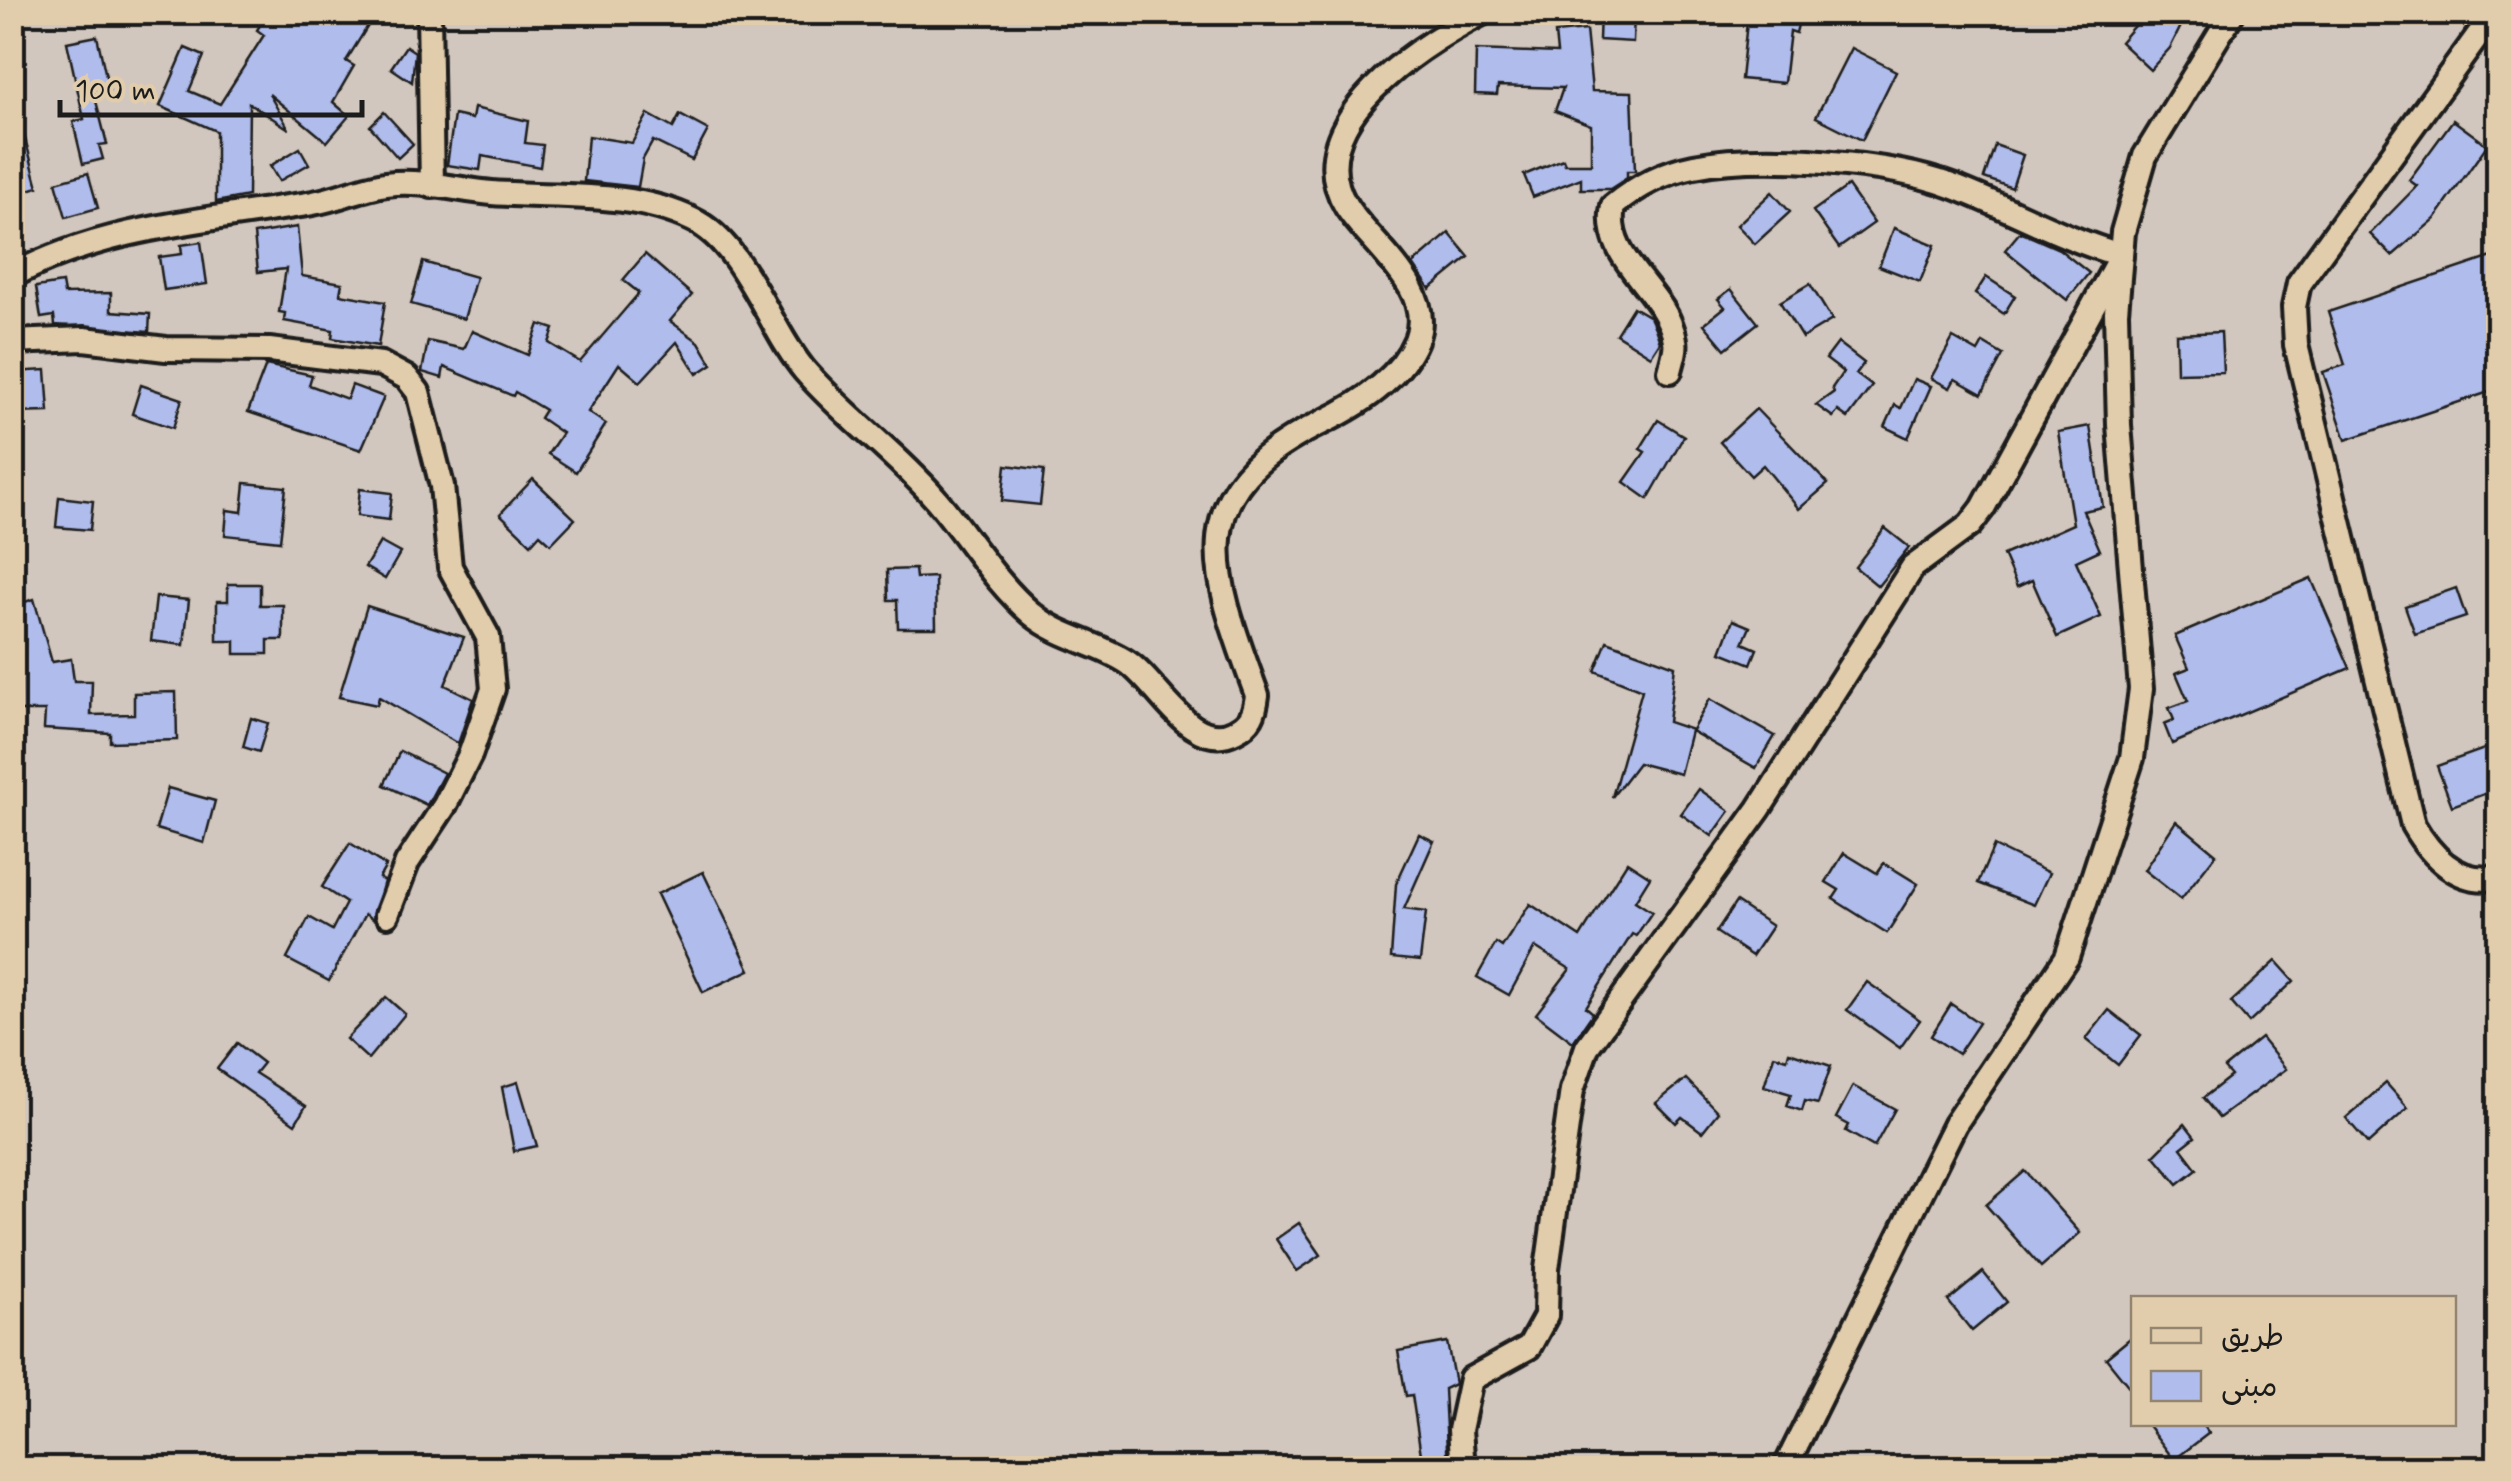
<svg xmlns="http://www.w3.org/2000/svg" width="2511" height="1481" font-family="Mynerve,'Playpen Sans Arabic',sans-serif">
<rect width="100%" height="100%" fill="#d2c7be"/>
<filter id="ink" filterUnits="userSpaceOnUse"><feTurbulence type="fractalNoise" baseFrequency=".01" numOctaves="2"/><feDisplacementMap in="SourceGraphic" scale="20" xChannelSelector="R" yChannelSelector="G"/><feConvolveMatrix kernelMatrix="1 2 1 2 8 2 1 2 1" color-interpolation-filters="sRGB"/></filter>
<g filter="url(#ink)">
<g fill="#afbcec" stroke="#1c1c1c" stroke-width="2.5">
<path d="M268 12H310L330 24 337 12H357L371 21 346 61 354 66 333 102 349 116 327 142 269 94 289 129 249 103 248 196 216 202V131L160 106 185 48 204 56 189 91 220 104 264 35 257 30Z"/>
<path d="M1600 12H1634L1633 42 1599 40Z"/>
<path d="M1748 12H1801L1796 33 1790 31 1784 83 1741 79Z"/>
<path d="M2146 12H2188L2170 48 2150 70 2120 42Z"/>
<path d="M1586 30 1592 91 1632 92 1635 171H1627V178L1610 189H1581V178L1533 197 1524 175 1563 159 1565 164H1591V125L1555 111 1563 88 1498 86 1497 95 1475 94 1476 50 1557 53 1555 33Z"/>
<path d="M97 36 109 90 94 93 107 144 99 145 103 159 83 164 73 122 84 119 67 42Z"/>
<path d="M406 46 415 52 412 82 391 68Z"/>
<path d="M1851 48 1896 71 1862 140 1816 117Z"/>
<path d="M474 108 528 121 525 143 543 145 540 167 482 156 480 170 447 165 454 115 472 119Z"/>
<path d="M18 112 38 187 12 195V113Z"/>
<path d="M384 112 413 144 398 158 370 126Z"/>
<path d="M648 114 673 128 680 115 708 130 692 160 653 141 643 159 638 187 584 181 588 136 632 143Z"/>
<path d="M2453 120 2487 145 2435 219 2392 256 2370 234 2417 186 2409 180Z"/>
<path d="M1995 145 2023 155 2012 188 1984 178Z"/>
<path d="M300 148 309 164 279 181 270 166Z"/>
<path d="M88 173 98 208 66 217 56 182Z"/>
<path d="M1848 186 1874 223 1839 248 1813 211Z"/>
<path d="M1772 192 1790 212 1755 244 1737 225Z"/>
<path d="M297 227 302 276 342 283 340 294 385 302 378 346 332 338 333 330 284 321 285 313 279 312 286 269 258 272 254 234Z"/>
<path d="M1894 228 1935 245 1920 282 1879 266Z"/>
<path d="M2020 232 2059 249 2089 273 2067 300 2005 250Z"/>
<path d="M1449 233 1469 257 1430 289 1413 264Z"/>
<path d="M201 242 207 284 164 290 159 257 182 254 181 245Z"/>
<path d="M645 254 692 295 670 321 699 342 712 364 697 374 677 342 640 382 619 364 588 412 606 424 576 472 548 454 562 433 540 418 545 410 515 392 513 396 444 367 442 378 422 372 428 341 464 349 472 331 528 355 539 324 554 329 549 343 580 362 639 293 623 280Z"/>
<path d="M2498 255V389L2346 440 2323 372 2345 365 2328 312Z"/>
<path d="M423 262 476 277 464 319 411 304Z"/>
<path d="M1986 277 2015 296 2004 314 1975 294Z"/>
<path d="M62 283 64 294 111 293V311L150 314 149 332 55 325 54 316 41 318 36 287Z"/>
<path d="M1810 284 1832 320 1802 338 1780 302Z"/>
<path d="M1731 289 1758 323 1725 349 1704 324 1725 307 1718 299Z"/>
<path d="M1633 307 1650 317 1655 328 1660 342 1651 356 1616 334Z"/>
<path d="M2221 332 2223 372 2177 373 2176 334Z"/>
<path d="M1953 338 1978 352 1983 343 2003 355 1982 394 1955 379 1950 388 1931 378Z"/>
<path d="M1838 343 1864 363 1856 374 1872 386 1848 418 1838 411 1833 417 1816 405 1834 392 1832 388 1843 372 1826 359Z"/>
<path d="M266 365 312 375 309 385 347 399 352 385 384 397 361 450 248 412Z"/>
<path d="M46 370 49 412 12 413V372Z"/>
<path d="M1914 379 1931 386 1908 438 1885 427 1895 405 1901 408Z"/>
<path d="M141 385 182 399 173 428 132 414Z"/>
<path d="M1756 409 1828 484 1799 509 1763 465 1751 476 1720 442Z"/>
<path d="M1658 420 1684 436 1648 499 1624 482 1645 452 1640 449Z"/>
<path d="M2090 426 2103 507 2083 511 2100 550 2076 561 2101 617 2057 637 2032 580 2017 587 2003 555 2073 524 2058 432Z"/>
<path d="M1006 465 1044 470 1040 505 1002 501Z"/>
<path d="M533 479 575 519 551 544 540 534 531 544 500 514Z"/>
<path d="M245 483 286 487 280 541 225 535 227 510 242 512Z"/>
<path d="M360 489 392 493 389 520 357 516Z"/>
<path d="M59 497 93 501 90 530 56 527Z"/>
<path d="M1885 528 1909 547 1878 586 1855 567Z"/>
<path d="M380 542 400 553 385 579 365 567Z"/>
<path d="M915 569 916 578 935 577 936 628H898L897 600H888L887 570Z"/>
<path d="M2311 578 2350 668 2172 744 2164 724 2174 720 2169 708 2188 701 2176 673 2189 668 2175 636Z"/>
<path d="M228 584H260V605H283V640H268V654H235V641H217V601H228Z"/>
<path d="M2456 588 2466 617 2415 634 2405 606Z"/>
<path d="M156 597 189 600 184 645 151 641Z"/>
<path d="M34 599 52 662 71 659 74 681H92L91 715 134 714V693L176 692 177 740 110 742V733L44 729 45 711H20L21 654 12 657V606Z"/>
<path d="M367 606 464 637 445 685 473 699 458 744 379 697 377 705 339 697Z"/>
<path d="M1733 620 1750 627 1743 643 1757 649 1751 664 1721 652Z"/>
<path d="M1607 641 1675 666 1668 722 1692 730 1710 699 1775 736 1756 768 1691 731 1680 774 1638 763 1612 797 1642 690 1595 671Z"/>
<path d="M251 718 268 723 259 752 243 747Z"/>
<path d="M2498 744V789L2452 806 2437 766Z"/>
<path d="M400 751 444 773 427 805 384 785Z"/>
<path d="M168 788 215 801 204 843 156 829Z"/>
<path d="M1699 789 1730 811 1712 836 1681 814Z"/>
<path d="M2176 821 2216 854 2181 899 2144 870Z"/>
<path d="M1419 834 1434 841 1404 909 1426 912 1420 961 1391 958 1396 884Z"/>
<path d="M350 843 386 866 379 878 384 881 373 920 365 914 329 981 287 959 309 917 332 930 346 903 322 887Z"/>
<path d="M1994 846 2049 873 2034 905 1978 883Z"/>
<path d="M1844 853 1877 873 1884 863 1918 884 1887 933 1833 899 1839 890 1826 882Z"/>
<path d="M1627 862 1650 877 1635 901 1652 912 1636 936 1632 934 1586 1007 1593 1013 1573 1042 1536 1014 1570 969 1535 947 1509 995 1477 977 1496 943 1502 947 1530 904 1580 937Z"/>
<path d="M703 872 750 970 703 992 657 894Z"/>
<path d="M1736 902 1772 926 1752 956 1716 932Z"/>
<path d="M2276 961 2294 981 2249 1023 2231 1002Z"/>
<path d="M1867 982 1920 1020 1900 1048 1847 1010Z"/>
<path d="M386 997 405 1014 368 1059 346 1039Z"/>
<path d="M1951 1004 1979 1023 1958 1054 1931 1036Z"/>
<path d="M2109 1010 2141 1035 2118 1065 2086 1039Z"/>
<path d="M2261 1038 2286 1069 2219 1118 2203 1098 2231 1076 2224 1068Z"/>
<path d="M237 1043 263 1063 255 1073 306 1106 295 1124 217 1069Z"/>
<path d="M1789 1052 1831 1066 1818 1104 1805 1101 1802 1111 1787 1106 1791 1094 1764 1086 1774 1055 1787 1059Z"/>
<path d="M1686 1079 1718 1112 1702 1132 1682 1117 1676 1123 1656 1103Z"/>
<path d="M518 1082 537 1146 514 1151 502 1087Z"/>
<path d="M2386 1083 2408 1108 2368 1144 2346 1118Z"/>
<path d="M1853 1086 1895 1109 1874 1147 1846 1131 1849 1125 1836 1118Z"/>
<path d="M2185 1124 2195 1137 2181 1148 2197 1169 2178 1184 2154 1155Z"/>
<path d="M2025 1171 2080 1233 2041 1267 1986 1205Z"/>
<path d="M1299 1223 1321 1255 1297 1271 1276 1239Z"/>
<path d="M1983 1272 2007 1302 1972 1331 1948 1301Z"/>
<path d="M2134 1335V1393L2106 1358Z"/>
<path d="M1447 1342 1455 1384 1444 1389 1448 1468H1423L1412 1395 1406 1396 1398 1351Z"/>
<path d="M2147 1424H2202L2209 1433 2174 1460Z"/>
</g>
<g fill="none" stroke-linecap="round" stroke-linejoin="round">
<defs>
<g id="minor">
<path d="M429 12 432 186"/>
<path d="M2495 12 2299 283 2294 307 2296 345 2413 825C2431 856 2459 886 2498 877"/>
<path d="M12 276C104 226 212 220 313 203 338 199 362 187 386 184 420 179 458 190 492 193 558 198 632 190 693 220 744 244 769 329 805 371 845 417 895 452 935 498 967 535 995 583 1032 614 1059 637 1098 643 1127 662 1157 681 1191 754 1235 731 1251 723 1255 713 1257 695 1213 575 1178 491 1321 423 1357 406 1400 379 1416 340 1437 289 1369 244 1346 206 1295 122 1424 43 1484 12"/>
<path d="M12 342 84 339 166 349 269 350 381 364 407 378 418 392 442 486 450 567 488 637 493 689 470 755 445 805 407 863 387 915"/>
<path d="M1463 1468 1460 1430 1471 1379 1529 1347 1546 1316 1547 1269 1572 1090 1587 1047 1759 809 1913 567 1970 525 1983 508 2121 255C2061 238 2010 208 1952 186 1888 162 1761 153 1694 166 1664 172 1636 187 1613 206 1602 261 1666 289 1675 340 1677 349 1672 362 1670 371"/>
<path d="M1785 1468 1955 1124 2067 957 2132 758 2141 689 2119 425 2116 312 2123 232 2145 156 2233 12"/>
</g>
</defs>
<use href="#minor" stroke="#1c1c1c" stroke-width="30"/>
<use href="#minor" stroke="#e1ccab" stroke-width="22"/>
</g>
</g>
<rect width="2511" height="1481" fill="none" stroke="#e1ccab" stroke-width="50"/>
<rect x="25" y="25" width="2461" height="1431" fill="none" stroke="#1c1c1c" stroke-width="4" filter="url(#ink)"/>
<rect x="2131" y="1296" width="325" height="130" fill="#e1ccab" stroke="#928672" stroke-width="2.5"/>
<rect x="2151" y="1328" width="50" height="15" fill="#e1ccab" stroke="#928672" stroke-width="2.5"/>
<text x="2221" y="1346" font-size="30" fill="#1c1c1c">طريق</text>
<rect x="2151" y="1371" width="50" height="30" fill="#afbcec" stroke="#928672" stroke-width="2.5"/>
<text x="2221" y="1396" font-size="30" fill="#1c1c1c">مبنى</text>
<path d="M60 100v15h302v-15" fill="none" stroke="#1c1c1c" stroke-width="5"/>
<text x="75" y="100" font-size="30" fill="#1c1c1c" stroke="#e1ccab" stroke-width="8" paint-order="stroke">100 m</text>
</svg>
